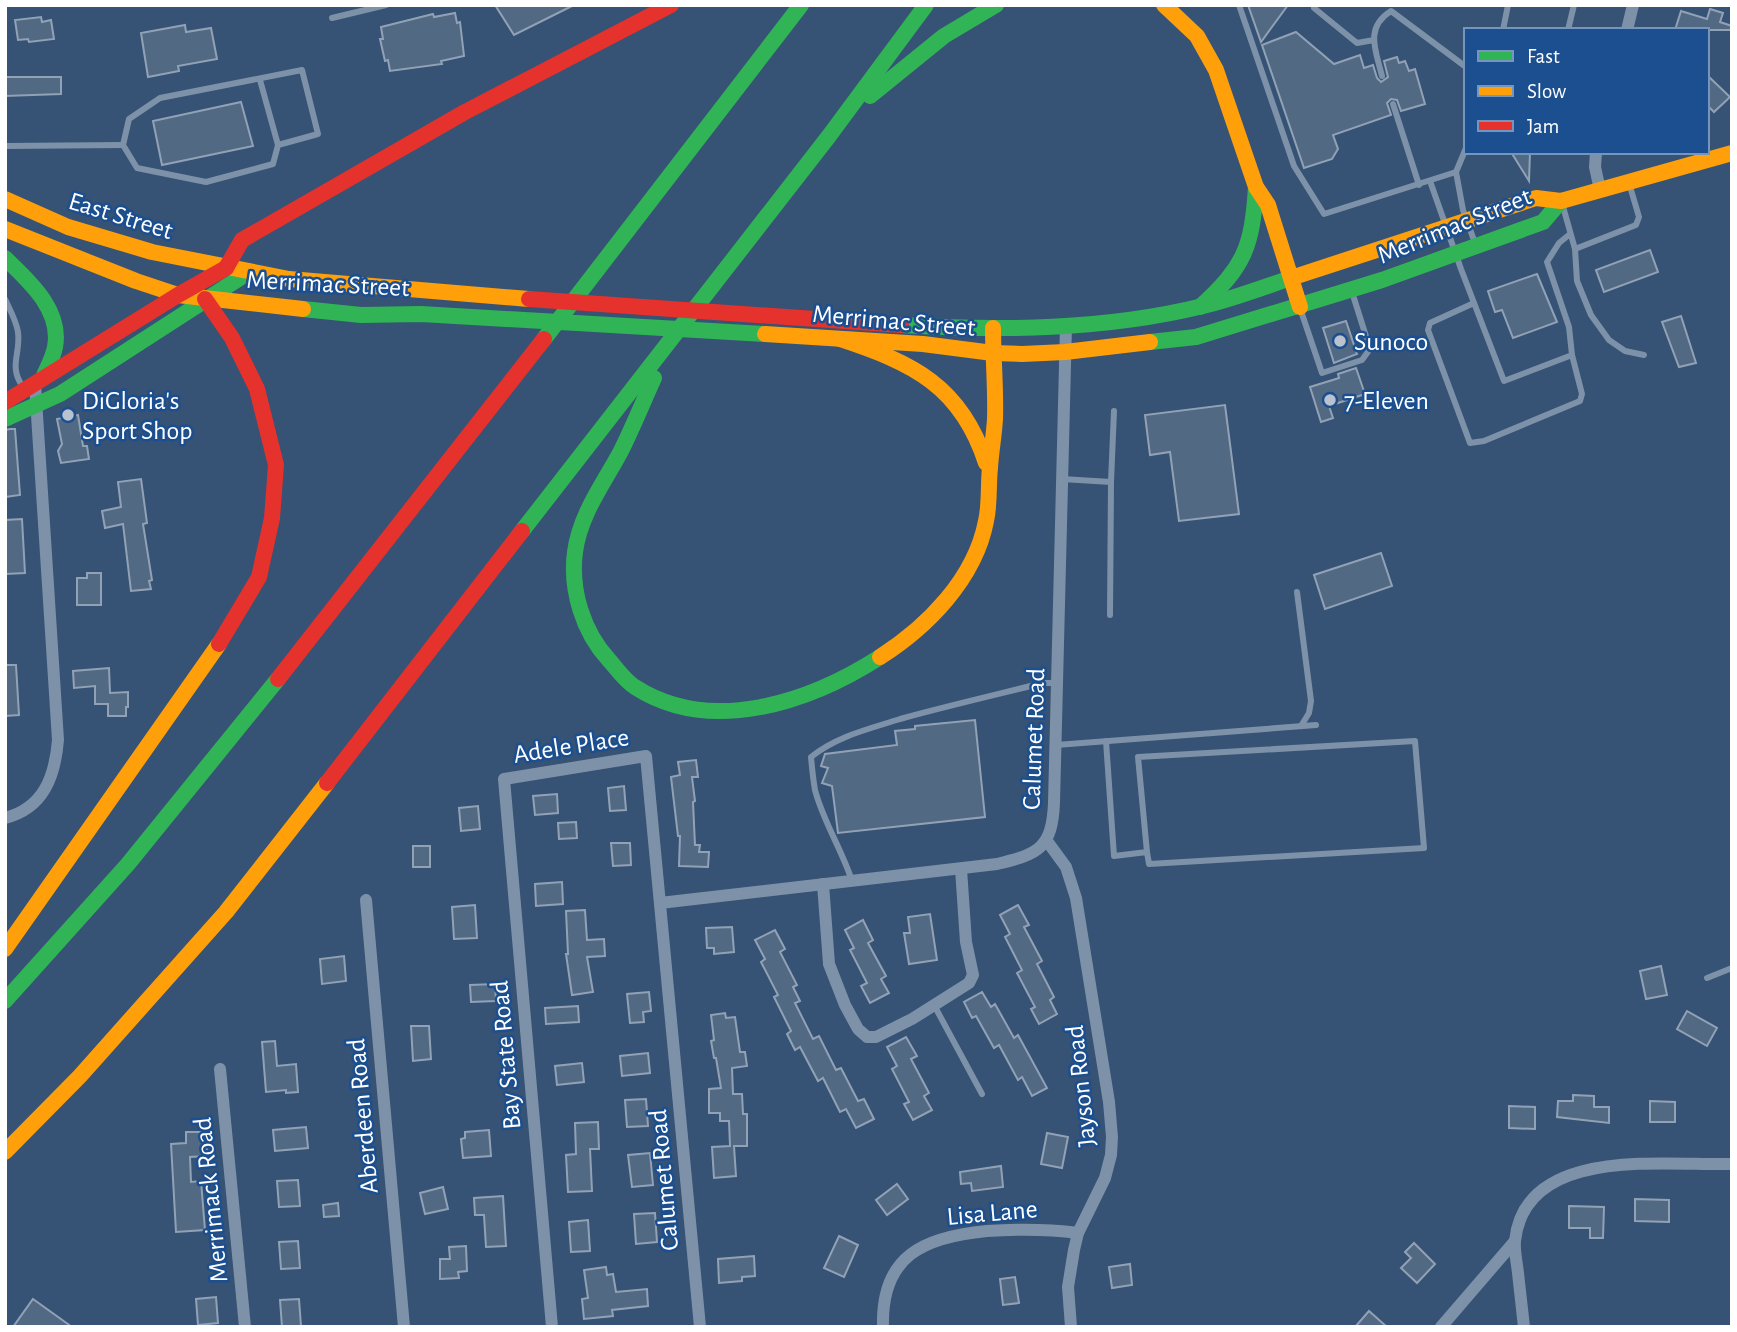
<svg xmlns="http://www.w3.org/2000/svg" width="1737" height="1332" font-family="'Alegreya Sans',sans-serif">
<rect width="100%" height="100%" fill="#365274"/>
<g fill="#526984" stroke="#92a2b6" stroke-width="2">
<path d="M495 5H574L514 35Z"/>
<path d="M1248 5H1288L1261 42Z"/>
<path d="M1710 9 1723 13 1720 22 1732 26V30H1675L1681 11 1707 19Z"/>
<path d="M455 13 457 23 460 22 464 56 441 61 442 64 390 71 388 60 385 61 380 39H383L381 27 433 14 434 17Z"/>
<path d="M41 17 42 22 51 20 54 39 29 42 28 39 18 40 15 20Z"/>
<path d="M185 25 186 32 211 28 217 59 178 66 179 71 148 77 141 33Z"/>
<path d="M1296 32 1334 64 1360 55 1364 68 1373 65 1377 78 1381 82 1388 77 1384 61 1397 57 1399 63 1405 61 1409 71 1415 69 1425 104 1401 111 1397 100 1391 99 1387 103 1391 115 1333 135 1338 149 1332 159 1304 168 1262 45Z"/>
<path d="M1707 75 1730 97 1714 112 1707 105Z"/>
<path d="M5 77H61V94L5 96Z"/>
<path d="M241 102 253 146 162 165 153 121Z"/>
<path d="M1511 152H1530L1529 181Z"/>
<path d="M1650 250 1658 272 1604 292 1596 270Z"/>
<path d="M1537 274 1557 322 1513 338 1502 310 1495 312 1488 291Z"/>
<path d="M1681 316 1696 363 1679 367 1662 322Z"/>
<path d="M1346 321 1357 354 1334 363 1323 328Z"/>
<path d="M1356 368 1365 394 1329 406 1333 418 1321 422 1310 387 1339 378 1338 374Z"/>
<path d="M1225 405 1239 514 1179 521 1170 452 1150 455 1145 415Z"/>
<path d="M78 415 83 446H87L89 459 61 463 58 451 62 444 57 419Z"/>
<path d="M10 429H15L20 495 5 497V430Z"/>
<path d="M141 479 147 523 143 524 152 580 149 581 151 589 131 591 123 524 105 528 102 511 121 507 118 482Z"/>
<path d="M22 519 25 573 5 574V520Z"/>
<path d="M1381 553 1392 586 1325 609 1314 575Z"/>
<path d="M87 573H101V605H77V578H87Z"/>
<path d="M5 665H16L19 715 5 716Z"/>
<path d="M109 668 110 693 128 692V707H126V716H108V704H95V686L74 688 73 671Z"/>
<path d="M975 720 985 817 838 833 832 786 822 783 828 768 821 766 825 754 897 745 895 731 915 729V726Z"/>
<path d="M696 760 698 777H692L695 801 693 802 695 845H700L699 852H709L708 867 679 866 680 836H678L671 777 680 775 678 762Z"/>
<path d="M624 786 626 810 610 811 608 788Z"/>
<path d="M557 794 558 813 535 815 533 796Z"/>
<path d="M478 806 480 829 461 831 459 808Z"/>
<path d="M576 822 577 838 559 839 558 823Z"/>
<path d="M611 843H630L631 865 613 866Z"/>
<rect x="413" y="846" width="17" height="21"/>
<path d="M562 882 563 904 536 906 535 884Z"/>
<path d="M475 905 477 938 454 939 452 907Z"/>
<path d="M1018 905 1029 925 1024 927 1042 961 1037 964 1054 997 1050 1000 1057 1014 1039 1024 1031 1009 1035 1007 1017 973 1022 970 1005 937 1010 934 1000 915Z"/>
<path d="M585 910 587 940 604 939 605 956 587 957 593 992 572 995 566 954H568L566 911Z"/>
<path d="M930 914 937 960 909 964 904 933H910L908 917Z"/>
<path d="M863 920 873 940 868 943 886 976 881 979 889 993 870 1003 861 986 867 983 850 950 854 948 845 930Z"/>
<path d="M732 927 734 952 714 954V948H707L706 928Z"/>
<path d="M775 930 785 949 780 952 797 985 793 987 800 1001 795 1003 813 1039 819 1036 836 1070 841 1068 858 1101 864 1099 874 1119 856 1128 846 1109 840 1112 823 1078 818 1081 800 1047 795 1050 787 1034 791 1031 774 997 778 995 761 962 765 959 755 940Z"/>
<path d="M344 956 346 981 322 984 320 959Z"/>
<path d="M1661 966 1667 995 1646 999 1640 971Z"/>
<path d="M495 984 496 1001 471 1002 470 985Z"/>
<path d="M649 992 651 1011 643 1012 644 1022 630 1023 627 994Z"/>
<path d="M982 992 991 1007 995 1004 1014 1038 1018 1035 1047 1088 1032 1096 1022 1077 1018 1080 999 1045 994 1048 976 1016 972 1018 964 1002Z"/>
<path d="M578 1006 579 1022 546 1024 545 1008Z"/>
<path d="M1687 1011 1717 1028 1707 1046 1677 1029Z"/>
<path d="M725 1013 726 1018 735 1017 740 1052H745L747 1066 732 1068 733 1094H742L743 1114H747V1146H734L736 1176 714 1178 712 1147 730 1146 729 1121H720V1113H709V1089L721 1088 716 1058H714L711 1041 714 1040 711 1015Z"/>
<path d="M411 1026H429L431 1059 413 1061Z"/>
<path d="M906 1037 917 1056 911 1059 929 1093 924 1096 932 1110 913 1120 904 1104 909 1102 892 1069 897 1066 887 1047Z"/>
<path d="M275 1041 277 1066 296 1064 298 1092 286 1093V1090L266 1092 262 1042Z"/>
<path d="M648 1053 650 1073 622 1076 620 1056Z"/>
<path d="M582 1063 584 1082 557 1085 555 1066Z"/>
<path d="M1573 1095 1594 1096V1107H1609V1123L1557 1117 1558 1101H1573Z"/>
<path d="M646 1099 648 1126 627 1127 625 1100Z"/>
<path d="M1650 1101 1675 1102V1122H1650Z"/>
<path d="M1509 1106 1535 1107V1129L1509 1128Z"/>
<path d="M598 1122 599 1149H590L592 1191 568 1192 566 1155 576 1154 575 1123Z"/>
<path d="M306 1127 308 1148 275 1151 273 1130Z"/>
<path d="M489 1130 491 1156 463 1158 461 1139 465 1138V1132Z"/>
<path d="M186 1132H206L207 1156 190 1157 191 1182 201 1181 205 1230 176 1232 171 1144 186 1143Z"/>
<path d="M1047 1133 1068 1137 1062 1168 1041 1164Z"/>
<path d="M650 1153 653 1185 632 1187 628 1155Z"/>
<path d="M1001 1166 1003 1187 972 1191 971 1183 961 1184 960 1172Z"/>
<path d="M298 1180 300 1206 279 1207 277 1181Z"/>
<path d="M897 1184 908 1199 887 1215 876 1200Z"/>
<path d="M443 1187 448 1209 425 1214 420 1193Z"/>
<path d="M503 1196 506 1246 486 1247 484 1215H475L474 1198Z"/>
<path d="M1635 1199 1669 1200V1222L1635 1221Z"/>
<path d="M338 1203 339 1216 324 1217 323 1205Z"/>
<path d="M1569 1206 1604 1207 1603 1238H1590V1228H1569Z"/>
<path d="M655 1213 657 1242 636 1244 634 1214Z"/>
<path d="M588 1220 590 1251 571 1252 569 1222Z"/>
<path d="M839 1236 858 1245 844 1277 824 1268Z"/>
<path d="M298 1241 300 1268 281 1269 279 1242Z"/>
<path d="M1414 1243 1435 1264 1417 1283 1401 1268 1411 1258 1405 1252Z"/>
<path d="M466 1246 467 1271 458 1272 459 1278 440 1279V1259H450L449 1247Z"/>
<path d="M754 1256 755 1276 742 1277V1281L719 1283 718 1259Z"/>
<path d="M1130 1264 1132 1285 1112 1288 1109 1267Z"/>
<path d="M606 1267 607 1275 613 1274 616 1292 647 1289 648 1306 612 1310 613 1316 584 1319 582 1299 588 1298 584 1270Z"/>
<path d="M1015 1277 1019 1303 1003 1305 1000 1279Z"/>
<path d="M216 1297 218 1323 198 1325 196 1299Z"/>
<path d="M33 1299 72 1327H13Z"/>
<path d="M299 1299 301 1326 282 1327 280 1300Z"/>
<path d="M1369 1311 1387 1327H1355Z"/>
</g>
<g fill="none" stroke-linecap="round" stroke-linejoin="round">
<g stroke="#7d92a8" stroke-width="6">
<path d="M1239 5 1294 166 1324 214 1456 172"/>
<path d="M1316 5 1314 8 1357 43 1374 40"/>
<path d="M332 18 386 5"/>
<path d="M1503 30 1508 5"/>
<path d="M1568 30 1574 5"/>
<path d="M1382 76C1376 51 1364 28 1391 11L1466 67"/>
<path d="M260 80 278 145 273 164 206 182 137 168 123 145 129 119 160 98 302 70 318 134 278 145"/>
<path d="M1393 104 1419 185"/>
<path d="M5 146 123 145"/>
<path d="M1466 148 1456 172 1463 210 1475 243"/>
<path d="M1430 181 1461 269 1504 381 1572 355 1569 327 1547 262 1559 243 1570 234"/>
<path d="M1562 203 1575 249 1577 281 1591 315 1609 340 1625 351 1644 355"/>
<path d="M1575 249 1636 225 1639 217 1629 183"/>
<path d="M5 299C10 310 16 320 18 332 21 354 8 366 23 387"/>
<path d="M1474 303 1430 323 1428 330 1470 443 1484 441 1580 401 1582 394 1572 355"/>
<path d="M1301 311 1322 373 1362 360 1370 349 1352 292"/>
<path d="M1062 479 1111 482 1114 411"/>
<path d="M1297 592 1311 701 1309 713 1301 726"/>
<path d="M1110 615 1111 482"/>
<path d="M1106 741 1114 856 1147 852 1138 757 1415 741 1424 848 1149 864 1147 852"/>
<path d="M1056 745 1316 725"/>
<path d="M852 881C842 850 823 821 815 790 813 779 812 768 811 757 837 736 869 729 900 719 947 706 995 695 1043 683H1057"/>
<path d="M1707 978 1732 968"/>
<path d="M934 1005 982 1094"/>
</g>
<g stroke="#7d92a8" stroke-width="12">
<path d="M1627 30 1633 5"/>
<path d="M1596 152 1595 167 1600 190"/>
<path d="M5 818C44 808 55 776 58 740L35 384"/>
<path d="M1047 841 1066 867 1076 898 1109 1102 1112 1137 1111 1155 1105 1178 1078 1233 1074 1250 1068 1287 1071 1327"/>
<path d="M823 884 829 964 845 1005 858 1029 867 1037H876L912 1019 969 983 973 975 966 942 961 869"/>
<path d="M366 900 404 1327"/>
<path d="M660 903 997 864C1039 854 1052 848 1054 803L1066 325"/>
<path d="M220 1069 245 1327"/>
<path d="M552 1327 504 779 646 756 700 1327"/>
<path d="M883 1327C881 1256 923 1237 987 1231 1018 1229 1047 1229 1078 1233"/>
<path d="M1441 1327 1515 1241"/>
<path d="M1524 1327C1522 1309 1520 1291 1518 1273 1517 1263 1514 1251 1515 1241 1525 1145 1665 1166 1732 1164"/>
</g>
<g stroke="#30b455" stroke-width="16">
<path d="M870 96 944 36 996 5"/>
<path d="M5 258C29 281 62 310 55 347 53 358 47 368 43 378"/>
<path d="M1200 307C1245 266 1252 247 1256 187"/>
<path d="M303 309 361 315 421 314 765 334"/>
<path d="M901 325C1000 331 1105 330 1203 306 1233 299 1264 287 1294 277"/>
<path d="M544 339 801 5"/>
<path d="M1150 342 1196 337 1382 280 1543 222 1561 201"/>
<path d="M654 378C643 402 633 427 621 451 604 483 580 514 575 552 570 590 583 632 609 660 617 669 625 681 635 687 711 736 810 702 880 657"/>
<path d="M5 419 60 394 249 272"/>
<path d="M522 531 829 136 926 5"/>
<path d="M5 1001 128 864 278 679"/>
</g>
<g stroke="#ff9f0a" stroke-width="16">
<path d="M1164 5 1197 36 1216 70 1256 187 1268 205 1300 307"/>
<path d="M5 199 68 227 152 252 289 279 529 299"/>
<path d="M5 229 136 281 178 295 303 309"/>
<path d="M1294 277 1536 198 1561 201 1732 153"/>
<path d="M765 334 923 344 993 353 1022 354 1065 352 1150 342"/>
<path d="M840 339C913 363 961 386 986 463"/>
<path d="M880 657C927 627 975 579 986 521 990 504 988 485 990 468 991 451 994 436 995 419 996 389 993 358 993 328"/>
<path d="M5 949 219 644"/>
<path d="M5 1152 80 1076 226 912 327 783"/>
</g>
<g stroke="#e5322d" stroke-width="16">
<path d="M226 268 242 240 465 112 671 5"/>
<path d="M205 299 232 338 257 389 276 465 272 518 259 577 219 644"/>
<path d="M529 299 901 325"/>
<path d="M5 402 178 295 226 268"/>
<path d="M278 679 544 339"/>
<path d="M327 783 522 531"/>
</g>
</g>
<g fill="#b9c2ce" stroke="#1b4f8f" stroke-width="2.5">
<circle cx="1340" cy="341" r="7"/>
<circle cx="1330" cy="400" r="7"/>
<circle cx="68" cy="415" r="7"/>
</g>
<g text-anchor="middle" stroke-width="5" stroke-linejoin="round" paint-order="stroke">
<g font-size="26" fill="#fff" stroke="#1b4f8f">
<text transform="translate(121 215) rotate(17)" y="9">East Street</text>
<text transform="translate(1454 225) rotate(-22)" y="9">Merrimac Street</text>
<text transform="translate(328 283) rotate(3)" y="9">Merrimac Street</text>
<text transform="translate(894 320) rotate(5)" y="9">Merrimac Street</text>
<text transform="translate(1033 739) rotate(-88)" y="9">Calumet Road</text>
<text transform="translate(571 745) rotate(-9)" y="9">Adele Place</text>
<text transform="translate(505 1055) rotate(-95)" y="9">Bay State Road</text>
<text transform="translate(1080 1086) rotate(-96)" y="9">Jayson Road</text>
<text transform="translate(362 1116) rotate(-95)" y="9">Aberdeen Road</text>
<text transform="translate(663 1180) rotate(-95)" y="9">Calumet Road</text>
<text transform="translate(210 1200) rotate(-96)" y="9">Merrimack Road</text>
<text transform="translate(992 1212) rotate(-5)" y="9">Lisa Lane</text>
</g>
<g font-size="26" fill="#fff" stroke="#1b4f8f" text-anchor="start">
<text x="1354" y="350">Sunoco</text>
<text x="82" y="409">DiGloria's<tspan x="82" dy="30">Sport Shop</tspan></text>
<text x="1344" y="409">7-Eleven</text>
</g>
</g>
<rect width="1737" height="1332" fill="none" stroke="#ffffff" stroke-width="14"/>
<rect x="1464" y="28" width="245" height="126" fill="#1b4f8f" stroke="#7695bc" stroke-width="2"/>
<rect x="1478" y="51" width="35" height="10" fill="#30b455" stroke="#7695bc" stroke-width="2"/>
<text x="1527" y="63" font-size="21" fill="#ffffff">Fast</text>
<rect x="1478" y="86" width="35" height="10" fill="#ff9f0a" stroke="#7695bc" stroke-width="2"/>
<text x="1527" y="98" font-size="21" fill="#ffffff">Slow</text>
<rect x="1478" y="121" width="35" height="10" fill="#e5322d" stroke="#7695bc" stroke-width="2"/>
<text x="1527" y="133" font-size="21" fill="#ffffff">Jam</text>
</svg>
